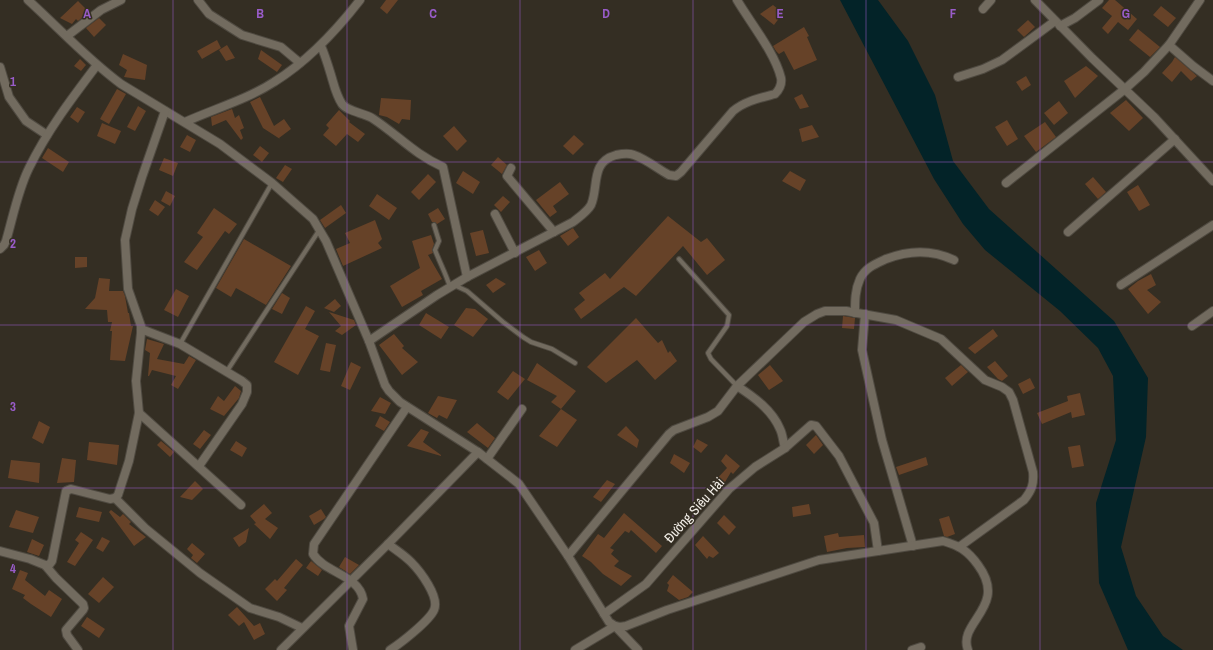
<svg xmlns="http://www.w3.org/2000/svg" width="1213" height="650" font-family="'Archivo Narrow',sans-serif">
<rect width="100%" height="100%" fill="#342e23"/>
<path fill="#032328" d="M840 0H878L908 41 935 95 953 161 989 209 1114 321 1148 378 1146 437 1121 547 1136 596 1163 636 1183 650H1128L1099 583 1096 503 1116 440 1113 376 1098 348 1060 311 985 250 963 224 934 179Z"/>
<g fill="#664228">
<path d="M386 0H398L387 14 380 8Z"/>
<path d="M1109 0H1115L1137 19 1128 30 1118 22 1108 34 1102 28 1112 16 1102 8Z"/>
<path d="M78 1 89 12 78 21 76 19 72 24 60 18Z"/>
<path d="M773 5 783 13 774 25 760 14Z"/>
<path d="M1161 6 1176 18 1168 27 1153 15Z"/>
<path d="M99 18 106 25 94 37 86 28Z"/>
<path d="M1028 20 1035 27 1024 37 1017 30Z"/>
<path d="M804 27 809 36 807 37 817 60 794 70 784 51 779 54 776 51 773 46Z"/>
<path d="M1138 29 1160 47 1150 57 1129 40Z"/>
<path d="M217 40 221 48 202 59 197 51Z"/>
<path d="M227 45 235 58 226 61 219 50Z"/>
<path d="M261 50 282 65 277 72 258 59Z"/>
<path d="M123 54 147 65 145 80 124 77 127 70 119 65Z"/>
<path d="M1175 57 1197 76 1191 81 1181 71 1172 82 1162 73 1172 62Z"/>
<path d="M80 59 86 65 81 71 74 66Z"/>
<path d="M1086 66 1098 76 1075 98 1064 81Z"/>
<path d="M1026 76 1031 85 1022 91 1016 82Z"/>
<path d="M117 89 126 94 109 124 100 119Z"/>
<path d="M802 94 809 107 800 109 794 98Z"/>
<path d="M260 97 274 126 284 119 291 129 279 138 280 139 263 128 250 102Z"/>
<path d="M381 98 411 100 410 120 402 119 399 124 387 117 379 115Z"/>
<path d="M1126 100 1143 118 1129 131 1110 113Z"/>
<path d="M1059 101 1068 113 1054 125 1044 113Z"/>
<path d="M138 106 146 111 135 131 127 127Z"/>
<path d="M77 107 85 112 78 123 70 117Z"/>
<path d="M232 109 235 118 239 115 244 128 240 130 243 138 241 140 226 120 212 126 211 117Z"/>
<path d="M339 110 350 121 349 122 365 134 358 142 347 134 336 146 323 135 329 128 326 125Z"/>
<path d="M1007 120 1018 139 1007 146 995 127Z"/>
<path d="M1045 122 1056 137 1036 152 1024 136Z"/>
<path d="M102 123 121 131 115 144 97 136Z"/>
<path d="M812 125 819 137 802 142 799 129Z"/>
<path d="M454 126 467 141 457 151 443 136Z"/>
<path d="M187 135 196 140 190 152 180 147Z"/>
<path d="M574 135 584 144 573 155 563 146Z"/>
<path d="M260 146 269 153 262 162 253 155Z"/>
<path d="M48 148 69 162 63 172 42 158Z"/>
<path d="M498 157 507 165 502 174 491 165Z"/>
<path d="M164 158 178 163 173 176 159 170Z"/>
<path d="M285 165 292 169 283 182 276 178Z"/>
<path d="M463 171 480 182 473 194 456 183Z"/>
<path d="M790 171 806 180 800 191 782 181Z"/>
<path d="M428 174 436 182 419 200 411 192Z"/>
<path d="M1093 177 1106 192 1098 199 1085 184Z"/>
<path d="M560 182 569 194 553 206 557 212 550 217 536 200Z"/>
<path d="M1138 185 1150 205 1139 211 1127 192Z"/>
<path d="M166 191 175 196 170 206 161 201Z"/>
<path d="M377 194 397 208 389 220 369 206Z"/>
<path d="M503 196 510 202 501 212 494 205Z"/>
<path d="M155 200 165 207 158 216 149 210Z"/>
<path d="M341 205 346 213 325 228 320 220Z"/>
<path d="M214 208 237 224 229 234 225 231 197 270 184 262 203 237 197 233Z"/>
<path d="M438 208 445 219 437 224 435 222H432L428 214Z"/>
<path d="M668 216 701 242 707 238 725 260 707 275 683 246 636 296 624 287 581 319 574 309 585 300 579 293 605 273 610 279Z"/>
<path d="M375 220 382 239 378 243 382 248 343 266 336 249 350 243 345 233Z"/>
<path d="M573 228 579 237 568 246 560 236Z"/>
<path d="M483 230 489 253 476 256 470 233Z"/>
<path d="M431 235 434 244 432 250 433 253 428 255 442 279 421 291 423 295 402 307 390 286 420 268 412 241Z"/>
<path d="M244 239 291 266 266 305 236 288 231 297 216 288Z"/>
<path d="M539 250 547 263 535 271 526 257Z"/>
<path d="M75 257H87V267L75 268Z"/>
<path d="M1151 274 1156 285 1147 290 1161 302 1148 314 1128 289 1138 281Z"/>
<path d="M99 278 110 279 109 291H123L125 296 128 313H129L131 326H133L125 361 110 360 112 331H110L112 322H108L107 310 85 309 95 298Z"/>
<path d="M496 278 506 284 493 293 486 285Z"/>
<path d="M176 289 189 296 178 317 164 310Z"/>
<path d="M282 293 290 298 282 314 272 309Z"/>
<path d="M335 299 341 306 334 312 324 308Z"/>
<path d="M306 306 315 311 305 329 319 336 298 375 274 362Z"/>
<path d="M466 308 475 309 488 319 473 337 454 325Z"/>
<path d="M329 312 354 320 356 325 342 335 335 331 341 326Z"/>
<path d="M426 313 449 327 441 339 419 325Z"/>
<path d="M843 316 855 318 854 329 842 328Z"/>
<path d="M636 318 658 343 662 340 668 353 670 351 677 361 655 380 637 360 606 383 587 367Z"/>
<path d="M993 329 998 336 975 354 968 348Z"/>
<path d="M394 334 404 346 402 348 418 362 402 375 379 345Z"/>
<path d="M147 339 164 344 157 359 184 364 189 356 196 360 178 389 171 385 176 376 152 370 149 376H148L150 353 145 350Z"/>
<path d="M326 343 336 345 330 372 320 370Z"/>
<path d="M995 361 1008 376 1002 381 998 379 987 367Z"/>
<path d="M351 362 361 367 350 390 341 386Z"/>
<path d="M537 363 576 391 561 409 551 402 557 396 527 380Z"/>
<path d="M770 365 783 381 769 390 758 375Z"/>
<path d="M961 365 968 372 952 386 945 378Z"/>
<path d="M513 371 525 379 508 400 497 392Z"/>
<path d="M1030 378 1035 388 1023 394 1018 384Z"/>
<path d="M235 386 241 391 239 398 224 416 210 409 218 396 224 401Z"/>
<path d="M1080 393 1085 415 1072 418 1071 412 1042 424 1037 413 1068 401 1067 396Z"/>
<path d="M438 396 457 400 447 419 439 415 437 418 428 413Z"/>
<path d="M380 397 391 403 385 414 371 411Z"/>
<path d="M561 409 577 420 557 447 539 436Z"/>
<path d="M380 416 390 422 384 431 375 426Z"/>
<path d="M39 421 50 427 43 444 32 438Z"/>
<path d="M477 423 495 438 488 448 467 432Z"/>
<path d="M626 426 639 440 637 448 617 435Z"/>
<path d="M421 429 429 432 423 442 441 455V456L407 446Z"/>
<path d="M204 430 211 435 200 449 193 444Z"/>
<path d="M816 435 823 445 814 454 806 445Z"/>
<path d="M697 439 708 445 701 453 693 447Z"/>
<path d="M161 441 174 452 170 457 157 445Z"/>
<path d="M236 441 247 448 242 457 230 450Z"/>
<path d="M89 442 119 445 117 465 87 460Z"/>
<path d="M1080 445 1084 466 1072 468 1068 447Z"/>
<path d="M674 454 690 463 684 473 670 463Z"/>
<path d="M726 454 740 466 733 474 731 472 719 492 712 484 727 468 721 461Z"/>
<path d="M926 457 928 465 899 475 896 467Z"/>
<path d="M62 458 76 460 74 482 57 483Z"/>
<path d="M11 460 40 463 39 483 8 478Z"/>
<path d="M607 480 615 484 601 502 593 497Z"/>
<path d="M195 481 203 489 192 500 180 497Z"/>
<path d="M264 504 272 513 265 519 278 528 270 539 254 524 256 523 250 516Z"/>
<path d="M809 504 811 514 793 517 792 507Z"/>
<path d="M79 507 102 512 99 522 76 517Z"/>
<path d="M321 509 326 517 324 519 314 525 309 516Z"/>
<path d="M16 510 39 517 33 533 9 527Z"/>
<path d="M111 510 120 517 123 514 131 522 129 524 146 537 134 546 109 512Z"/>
<path d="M624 513 662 546 656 553 631 530 629 533 625 531 610 548 614 550 611 554 619 561 614 566 632 576 621 586 603 574 591 562 582 556 598 534 604 538Z"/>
<path d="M724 515 736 527 729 535 717 523Z"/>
<path d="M949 516 955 534 947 537 944 536 939 519Z"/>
<path d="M249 528 246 542 239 547 233 538Z"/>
<path d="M81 532 93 540 75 566 67 562 79 543 75 540Z"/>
<path d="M838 533 839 537 864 535 865 547 847 548 827 552 824 536Z"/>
<path d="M703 536 719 553 713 558 709 556 707 559 695 545Z"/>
<path d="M102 537 110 541 103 552 96 548Z"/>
<path d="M32 539 44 545 39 556 27 552Z"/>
<path d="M192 543 205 554 197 563 191 558 193 555 187 549Z"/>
<path d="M345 557 359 565 350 574 339 567Z"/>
<path d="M296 559 303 565 284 588 287 590 277 601 265 589 275 579 277 581Z"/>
<path d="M311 561 322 570 318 576 306 568Z"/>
<path d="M20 570 28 573 25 580 45 596 49 590 62 599 51 617 31 604 23 598 25 595 12 589Z"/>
<path d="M673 575 693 592 688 597 679 600 667 591 669 585 667 583Z"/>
<path d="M103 577 114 587 99 603 88 594Z"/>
<path d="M237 607 254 626 260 623 265 634 254 640 244 622 239 626 228 615Z"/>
<path d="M87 617 105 629 99 638 81 626Z"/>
</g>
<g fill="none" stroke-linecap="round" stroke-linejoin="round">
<defs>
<g id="lane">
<path d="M434 225 439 241 435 250C440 263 446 274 450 287"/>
<path d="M679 259 729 315 727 326 708 353 711 359 737 386"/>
<path d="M454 285 467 291 503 322 523 337 531 342 552 349 575 363"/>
<path d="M180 344 272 183"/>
<path d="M227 371 320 229"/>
</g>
<g id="street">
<path d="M28 0C59 28 87 59 121 84L220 144 272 183 313 219 326 241 369 341 385 385 389 391 400 402 478 452 519 484 568 556 609 622 615 626 638 650"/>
<path d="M198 0 209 14 242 35 281 47 300 63"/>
<path d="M1035 0 1092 58 1154 117 1213 181"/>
<path d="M983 9 991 0"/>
<path d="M1060 26 1075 18 1099 0"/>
<path d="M67 36 101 10 121 0"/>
<path d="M1169 45 1193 66 1213 81"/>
<path d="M321 46C325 55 328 65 331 75 334 85 336 95 342 104 347 111 363 113 372 118 398 135 414 154 443 167L467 277"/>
<path d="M0 67 9 97 26 121 47 135"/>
<path d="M958 77 983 69 1002 60 1055 21"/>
<path d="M185 122C214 109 248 99 274 82 308 61 336 31 360 0"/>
<path d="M511 168 507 176 554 232"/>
<path d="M1006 183 1125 89 1144 72 1169 45 1200 0"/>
<path d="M495 214 515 253"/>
<path d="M1068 232 1175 139"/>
<path d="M0 249 4 245 6 241C13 217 18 190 29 168 47 131 72 98 97 65"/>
<path d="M1121 285 1213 225"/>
<path d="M855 313C855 301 855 290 860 279 865 268 875 264 886 259 909 250 931 249 954 260"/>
<path d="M865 314 862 350 882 440 913 546"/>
<path d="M1192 326 1213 311"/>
<path d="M141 329 180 344 242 381 247 385V392L242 404 199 466"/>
<path d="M369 341 437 295 467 277 573 222C579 217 587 212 591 205 599 187 590 162 616 155 621 154 629 153 634 155 646 159 658 169 669 175L676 176 681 172 733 111C745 101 760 98 775 94 779 90 782 84 781 78 775 53 750 22 737 0"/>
<path d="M737 386C754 397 772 410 780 429 783 435 783 442 785 448"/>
<path d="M139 413 241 505"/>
<path d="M487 459 522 409"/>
<path d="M115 498 145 528 200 573 250 608 279 617 302 628"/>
<path d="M388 544C396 550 404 555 411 562 420 571 440 597 434 610 429 621 401 643 390 650"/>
<path d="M0 551 30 559 45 565H49L52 561 66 491 71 489 110 499 115 498 118 495 129 461 139 413 136 381 141 333V326L128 289 125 240 132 209 142 177 165 111"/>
<path d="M568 556 669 434 674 430 708 417 718 411 737 386 804 322 817 314 825 311H846L896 320 941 339 985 380 1002 387 1009 392 1013 400 1033 472C1034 484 1032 490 1024 500L959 547"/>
<path d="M45 565 56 578 83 604 84 608 83 610 66 630 67 635 78 650"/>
<path d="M604 614 646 584 729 489 755 467 785 448 811 425 816 426 839 456 864 504 874 523 878 551"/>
<path d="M281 650 388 544 478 452"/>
<path d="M353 650 349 626 363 599C359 575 325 573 313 554L314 544 407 407"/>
<path d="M575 650 615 626 620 627 626 626 667 610 819 560 943 541C960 546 968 551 978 565 1009 607 957 622 968 650"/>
<path d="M912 650 921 647"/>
</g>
</defs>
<use href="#lane" stroke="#4f4a41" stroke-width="6"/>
<use href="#street" stroke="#4f4a41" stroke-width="10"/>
<use href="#lane" stroke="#726b5f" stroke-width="4"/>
<use href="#street" stroke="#726b5f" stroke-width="8"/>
</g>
<path fill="none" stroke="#995cc9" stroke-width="1" stroke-opacity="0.55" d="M173 0V650M347 0V650M520 0V650M693 0V650M866 0V650M1040 0V650M0 162H1213M0 325H1213M0 488H1213"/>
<g text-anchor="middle" stroke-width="3" stroke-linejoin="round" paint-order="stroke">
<g font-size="14" fill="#f2eee7" stroke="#342e23">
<text transform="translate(694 510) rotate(-48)" y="5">Đường Siêu Hài</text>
</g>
</g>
<g font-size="13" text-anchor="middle" font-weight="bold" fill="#995cc9" stroke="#342e23" stroke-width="3" stroke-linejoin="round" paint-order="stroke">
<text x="87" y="18">A</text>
<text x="260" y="18">B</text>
<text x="433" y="18">C</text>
<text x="606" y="18">D</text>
<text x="780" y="18">E</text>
<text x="953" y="18">F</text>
<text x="1126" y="18">G</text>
<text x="13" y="86">1</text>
<text x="13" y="248">2</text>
<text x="13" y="411">3</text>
<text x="13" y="573">4</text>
</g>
</svg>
